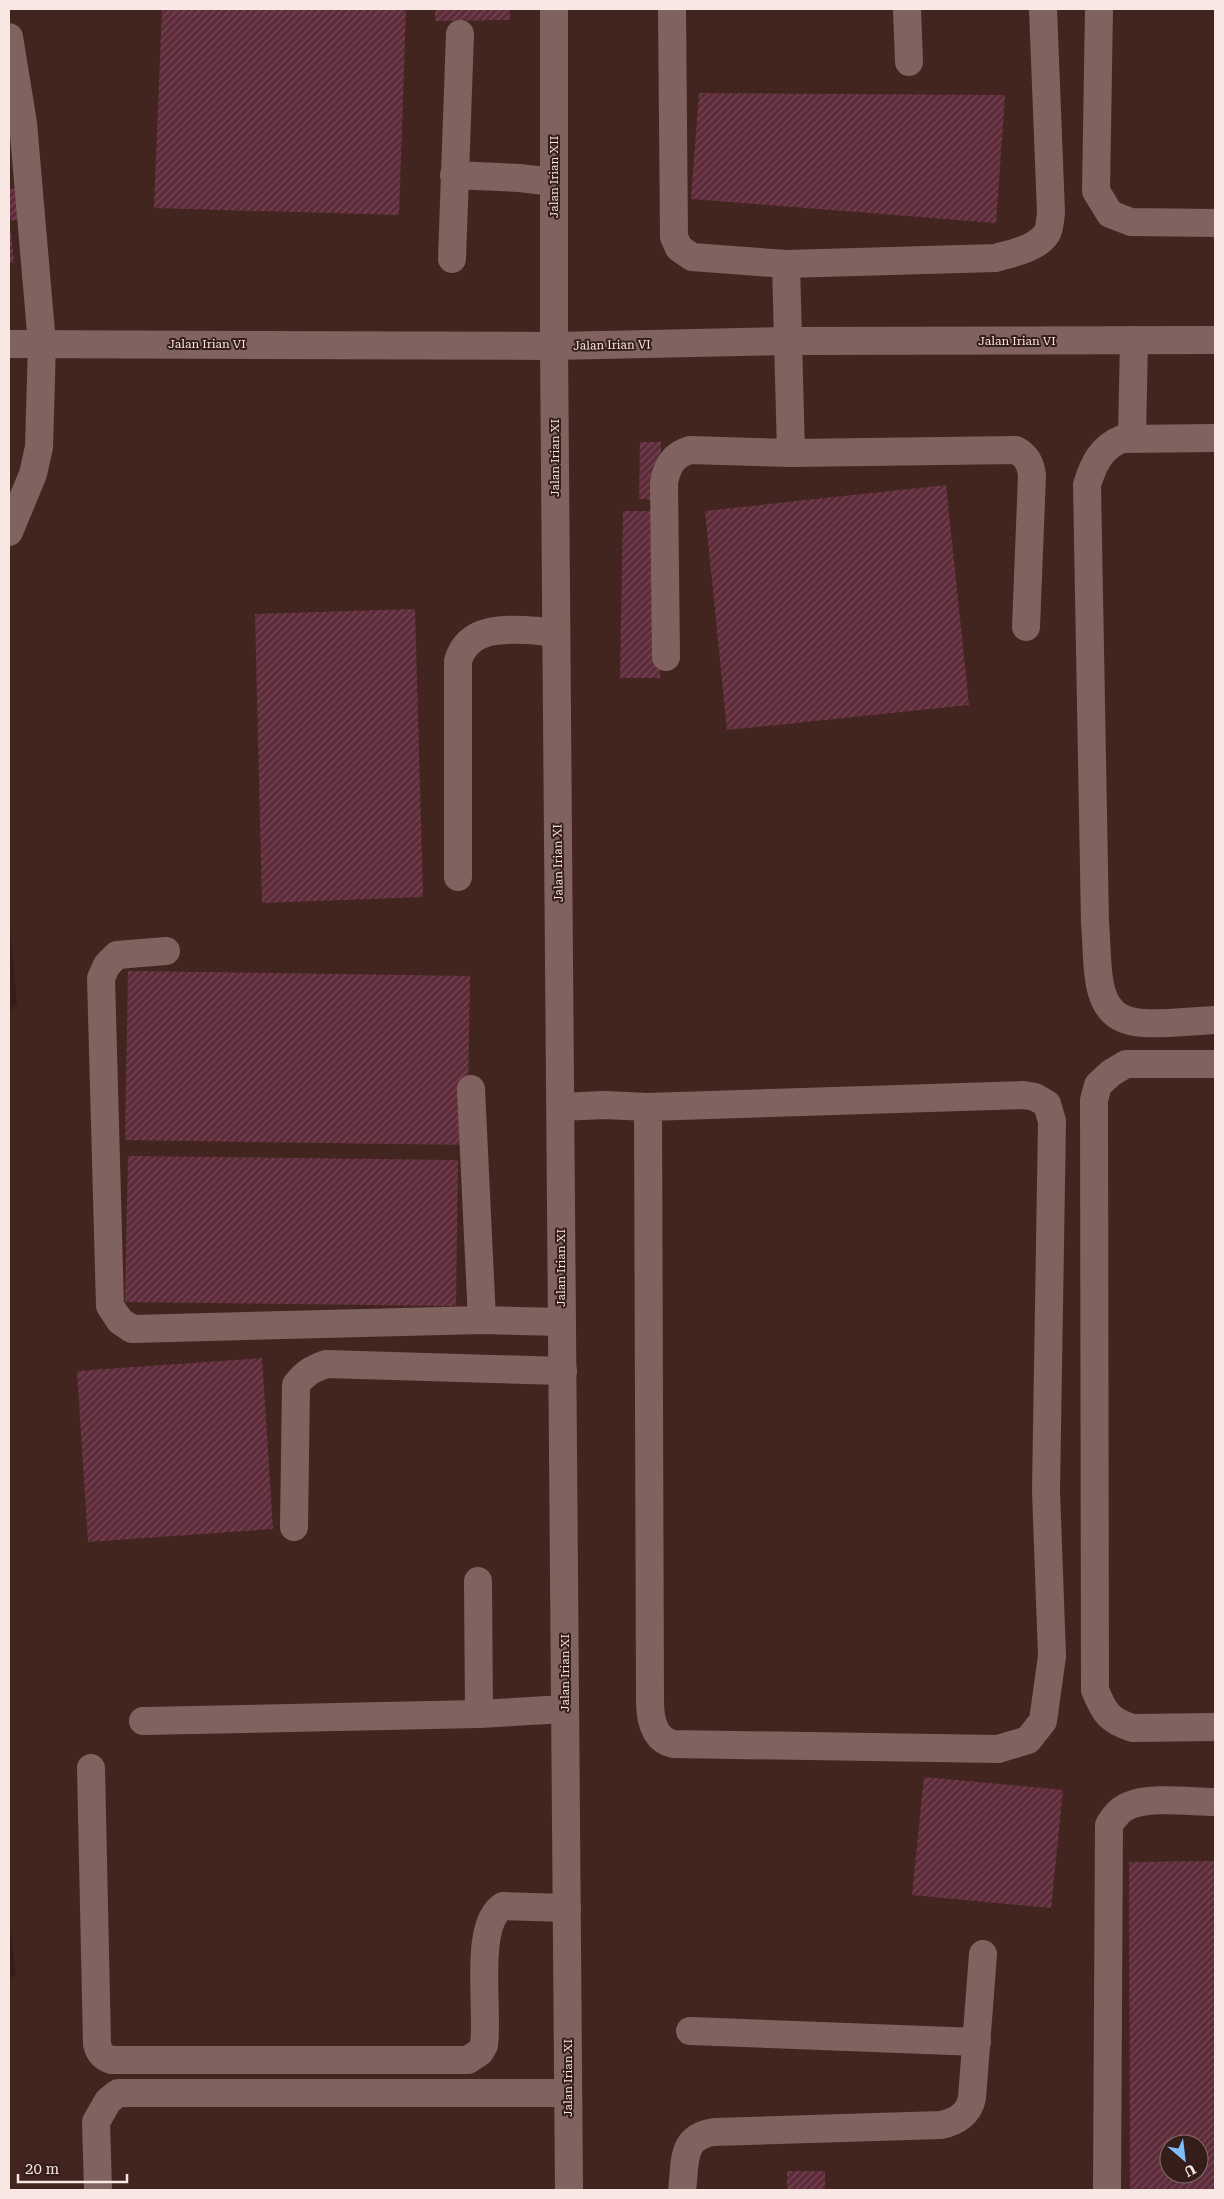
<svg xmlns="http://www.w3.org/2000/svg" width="1224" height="2199" font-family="'Roboto Serif',serif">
<defs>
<pattern id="building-hatch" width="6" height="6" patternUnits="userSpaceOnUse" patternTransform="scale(1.25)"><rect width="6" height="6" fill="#5e2b3b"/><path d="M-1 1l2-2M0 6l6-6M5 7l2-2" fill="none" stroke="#764a57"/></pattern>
</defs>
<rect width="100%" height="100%" fill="#351d19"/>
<path fill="#43251f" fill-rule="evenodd" d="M9 9H1215V2190H9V1979L16 1974 9 1918V1012L17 1004 9 917ZM1169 2144H1199V2174H1169Z"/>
<g fill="url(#building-hatch)" fill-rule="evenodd">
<path d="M162 9H406L399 215 154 208Z"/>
<path d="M435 9H510V20L435 21Z"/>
<path d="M699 93 1005 95 996 223 691 199Z"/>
<path d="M9 189H28L27 221 9 220Z"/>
<path d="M9 231H11L14 263H9Z"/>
<path d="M640 442H661L660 500 639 499Z"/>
<path d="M946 485 969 705 727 730 705 511Z"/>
<path d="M623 511H663L660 678H620Z"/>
<path d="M415 609 423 897 262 903 255 614Z"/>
<path d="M128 971 470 976 467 1145 125 1140Z"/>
<path d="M128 1156 458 1160 456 1306 125 1302Z"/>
<path d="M262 1358 273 1529 88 1542 77 1371Z"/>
<path d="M924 1777 1063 1790 1051 1908 912 1895Z"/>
<path d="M1215 1861V2190H1130L1129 1862ZM1169 2144H1199V2174H1169Z"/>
<rect x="787" y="2171" width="38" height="19"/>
</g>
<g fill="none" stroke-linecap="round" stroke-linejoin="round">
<g stroke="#80635e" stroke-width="28">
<path d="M554 9V346L569 2190"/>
<path d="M907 9 909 62"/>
<path d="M1099 9 1096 191 1110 214 1131 222 1215 223"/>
<path d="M9 37 23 123 42 344 39 447 33 474 9 532"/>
<path d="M454 175 519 178 554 182"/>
<path d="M452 259 460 34"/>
<path d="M786 264 996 258C1012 253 1037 249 1047 233 1050 228 1050 219 1051 213L1043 9"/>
<path d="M9 344 554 346 788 341 1215 340"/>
<path d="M1132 438 1134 340"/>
<path d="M1215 438 1122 439C1101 447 1093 465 1087 485L1095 923C1097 943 1096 965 1100 985 1108 1025 1135 1024 1169 1023 1184 1022 1200 1021 1215 1020"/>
<path d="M791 453 1016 450C1027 456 1031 464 1032 476L1026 627"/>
<path d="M666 657 664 483C667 466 673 455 690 450L791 453 786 264 692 257 679 248 674 237 672 9"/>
<path d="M458 877V661C470 619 522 631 556 632"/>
<path d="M166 951 117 955 107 965 101 978 110 1306 120 1321 132 1329 482 1320 562 1322"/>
<path d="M1215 1064H1126L1111 1073 1098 1085 1094 1100 1095 1690C1104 1712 1109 1721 1133 1728L1215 1727"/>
<path d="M471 1089 482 1320"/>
<path d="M561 1107 604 1105 648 1107 1024 1095 1035 1097 1047 1104 1052 1121 1046 1491 1052 1656 1043 1721 1028 1740 998 1749 673 1744C653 1739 650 1718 650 1700L648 1107"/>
<path d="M294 1527 296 1385C305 1373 312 1369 326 1364L563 1371"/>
<path d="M478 1581 479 1714"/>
<path d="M143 1721 479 1714 565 1709"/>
<path d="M91 1768 97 2044C99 2053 103 2057 111 2060H468L480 2052 484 2045C489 2011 473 1924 503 1906L567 1908"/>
<path d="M690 2031 977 2042"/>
<path d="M98 2190 96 2122 108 2101 118 2093H568"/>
<path d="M682 2190C686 2162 680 2137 714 2132L941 2125C956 2122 969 2114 972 2098L983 1954"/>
<path d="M1107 2190 1109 1825C1114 1817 1119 1810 1128 1806 1150 1796 1191 1802 1215 1802"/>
</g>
</g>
<g text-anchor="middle" stroke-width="4" stroke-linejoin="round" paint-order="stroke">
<g font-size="12" fill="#f8e7e3" stroke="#351d19">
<text transform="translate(554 177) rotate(-90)" y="4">Jalan Irian XII</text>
<text x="1017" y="345">Jalan Irian VI</text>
<text x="207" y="348">Jalan Irian VI</text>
<text transform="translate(612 345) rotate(-1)" y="4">Jalan Irian VI</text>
<text transform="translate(555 458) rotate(-90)" y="4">Jalan Irian XI</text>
<text transform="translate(558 863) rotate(-91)" y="4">Jalan Irian XI</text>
<text transform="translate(561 1268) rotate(-90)" y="4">Jalan Irian XI</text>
<text transform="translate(565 1673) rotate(-90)" y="4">Jalan Irian XI</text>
<text transform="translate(568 2078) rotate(-90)" y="4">Jalan Irian XI</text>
</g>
</g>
<rect width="1224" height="2199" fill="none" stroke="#f8e7e3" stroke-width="20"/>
<g transform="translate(1184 2159) rotate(152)"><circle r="24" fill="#351d19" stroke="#836e6a"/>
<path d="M0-4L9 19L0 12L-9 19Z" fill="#7fbdfa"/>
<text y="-8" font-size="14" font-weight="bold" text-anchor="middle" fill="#f8e7e3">U</text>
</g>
<path d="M18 2174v8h109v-8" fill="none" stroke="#f8e7e3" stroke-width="2.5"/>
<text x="25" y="2174" font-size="15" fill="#f8e7e3" stroke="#351d19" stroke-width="4" paint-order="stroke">20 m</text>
</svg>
